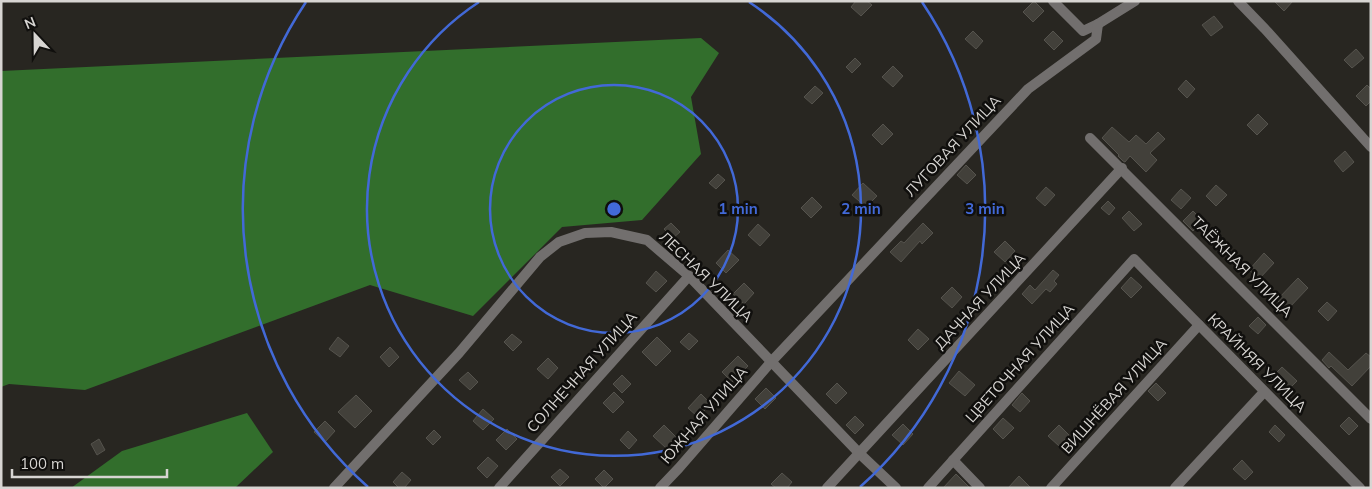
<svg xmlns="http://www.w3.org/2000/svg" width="1372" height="489" font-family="Mulish,sans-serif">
<rect width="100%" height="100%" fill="#282621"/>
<g fill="#326e2c">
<path d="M701 38 719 53 691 97 701 154 642 220 562 227 473 316 370 285 85 390 9 384 1 387V71Z"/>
<path d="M247 413 273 452 235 488H71L122 451Z"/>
</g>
<g fill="#42403a" stroke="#55534d">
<path d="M856 1H867L872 5 861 16 851 7Z"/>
<path d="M1034 1 1044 11 1033 22 1023 12Z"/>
<path d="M1274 1H1293L1284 11Z"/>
<path d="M1214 16 1223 27 1211 36 1202 25Z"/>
<path d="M973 31 983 41 976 49 965 39Z"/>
<path d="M1053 31 1063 41 1054 50 1044 40Z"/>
<path d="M1356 49 1364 58 1352 68 1344 60Z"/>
<path d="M855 58 861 64 852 73 846 67Z"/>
<path d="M893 66 903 76 893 87 882 77Z"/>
<path d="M1186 80 1195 89 1187 98 1178 89Z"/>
<path d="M1367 85 1371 89V101L1366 106 1356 96Z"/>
<path d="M815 86 823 93 812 104 804 97Z"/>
<path d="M1258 114 1268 124 1257 135 1247 125Z"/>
<path d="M883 124 893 134 882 145 872 135Z"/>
<path d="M1112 127 1129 142 1136 135 1146 144 1158 132 1165 139 1150 153 1157 160 1146 172 1130 156 1125 162 1123 161 1118 156 1119 155 1102 138Z"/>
<path d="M1345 151 1354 162 1343 172 1334 161Z"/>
<path d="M966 165 976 175 967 184 957 175Z"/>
<path d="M718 174 725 180 716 189 709 183Z"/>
<path d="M863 183 877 196 866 207 852 195Z"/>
<path d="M1216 185 1227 195 1216 206 1206 196Z"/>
<path d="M1046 187 1055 195 1045 206 1036 198Z"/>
<path d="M1181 189 1191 198 1181 209 1171 200Z"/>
<path d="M812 197 822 207 811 218 801 208Z"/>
<path d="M1108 201 1115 208 1109 215 1101 208Z"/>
<path d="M1129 211 1142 224 1134 231 1122 218Z"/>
<path d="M1193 211 1203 221 1193 231 1183 221Z"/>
<path d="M671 223 680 232 673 238 664 229Z"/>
<path d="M923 223 933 233 922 244 920 241 901 262 890 252 901 241 904 243Z"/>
<path d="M758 224 770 235 760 246 748 235Z"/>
<path d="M1005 241 1015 251 1005 262 994 252Z"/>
<path d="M728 250 739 260 726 273 716 263Z"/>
<path d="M1264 253 1274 263 1259 279 1249 270Z"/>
<path d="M1053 270 1059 275 1054 281 1057 284 1050 292 1046 289 1032 304 1022 294 1030 285 1035 290Z"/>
<path d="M656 271 667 281 656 292 646 283Z"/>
<path d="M1131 277 1142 287 1131 298 1121 288Z"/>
<path d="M1298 278 1308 288 1287 310 1277 300Z"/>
<path d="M744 283 754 293 744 304 733 294Z"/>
<path d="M952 287 962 297 952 308 941 298Z"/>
<path d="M1327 302 1337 311 1328 321 1318 311Z"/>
<path d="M1258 317 1266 325 1258 334 1249 326Z"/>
<path d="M918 329 929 339 918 350 908 340Z"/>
<path d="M689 333 698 341 689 350 680 342Z"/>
<path d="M512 334 522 342 513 351 504 342Z"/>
<path d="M338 337 349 346 340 357 329 349Z"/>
<path d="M657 337 671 351 656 366 642 352Z"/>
<path d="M390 347 399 357 389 367 380 357Z"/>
<path d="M1329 352 1348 370 1366 353 1371 357V366L1352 386 1331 366 1329 368 1322 360Z"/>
<path d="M738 356 748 366 732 382 722 372Z"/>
<path d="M548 358 558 368 548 379 537 369Z"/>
<path d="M1282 367 1297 381 1286 392 1271 378Z"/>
<path d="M959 371 975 385 965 396 949 383Z"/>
<path d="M468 372 478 382 470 390 459 380Z"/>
<path d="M622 375 631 384 622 393 613 384Z"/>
<path d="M837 383 847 393 836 404 826 394Z"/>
<path d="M1156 383 1166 393 1158 401 1148 391Z"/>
<path d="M766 388 776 398 765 409 755 399Z"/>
<path d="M614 392 624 402 613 413 603 403Z"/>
<path d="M1022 393 1030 401 1020 412 1012 405Z"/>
<path d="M701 394 711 404 698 417 688 408Z"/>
<path d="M356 395 372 411 355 428 338 412Z"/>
<path d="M483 409 494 419 483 430 473 421Z"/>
<path d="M855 416 864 425 855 434 846 425Z"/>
<path d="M1349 417 1358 426 1349 435 1340 426Z"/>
<path d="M1003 418 1014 428 1003 439 993 429Z"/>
<path d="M325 421 335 431 325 442 314 432Z"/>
<path d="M903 424 913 434 903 445 892 435Z"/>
<path d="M664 425 676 437 666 448 653 436Z"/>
<path d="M1059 425 1069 435 1059 446 1048 436Z"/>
<path d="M1275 425 1285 435 1279 442 1269 432Z"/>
<path d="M507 429 517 439 506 450 496 440Z"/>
<path d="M434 430 441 437 433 445 426 438Z"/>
<path d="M628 431 637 440 629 449 620 440Z"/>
<path d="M99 439 105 450 97 455 91 444Z"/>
<path d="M488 457 498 466 487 478 477 468Z"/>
<path d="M1242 460 1253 472 1245 480 1233 469Z"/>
<path d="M560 469 569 477 560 486 551 477Z"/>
<path d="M604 470 613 479 604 488 595 479Z"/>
<path d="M402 472 411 480 404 488H399L393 482Z"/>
<path d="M782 473 792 482 787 488H776L771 484Z"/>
<path d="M956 474 970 488H943Z"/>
<path d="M1019 476 1031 488H1008Z"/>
</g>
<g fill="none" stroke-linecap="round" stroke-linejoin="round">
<g stroke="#726f6e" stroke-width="10">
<path d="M1053 1 1083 31 1098 24 1135 1"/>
<path d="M1238 1 1265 29 1371 147"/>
<path d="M1090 138 1371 419"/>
<path d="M953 460 980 488"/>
<path d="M334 488 459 353 540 257 559 242 585 233 611 232 647 240 689 276 860 454 896 488"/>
<path d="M499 488 689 276"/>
<path d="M660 488 679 468 771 362 1028 89 1096 39 1098 24"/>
<path d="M827 488 1122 168"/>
<path d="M928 488 1134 259 1360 488"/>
<path d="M1051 488 1199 325"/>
<path d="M1175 488 1264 392"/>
</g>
</g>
<g fill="none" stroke="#4269d7" stroke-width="2.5">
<circle cx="614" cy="209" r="124"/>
<path d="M749 2A247 247 0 1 1 479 2"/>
<path d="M368 487A371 371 0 0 1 306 2M922 2A371 371 0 0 1 860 487"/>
</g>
<g text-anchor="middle" stroke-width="5" stroke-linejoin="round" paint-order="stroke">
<g font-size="15" fill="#d7d5d2" stroke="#100f0d">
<text transform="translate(953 146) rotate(-47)" y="5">ЛУГОВАЯ УЛИЦА</text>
<text transform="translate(1242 267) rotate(45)" y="5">ТАЁЖНАЯ УЛИЦА</text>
<text transform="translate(706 277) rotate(44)" y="5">ЛЕСНАЯ УЛИЦА</text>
<text transform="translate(980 301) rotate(-47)" y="5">ДАЧНАЯ УЛИЦА</text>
<text transform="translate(1020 363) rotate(-48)" y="5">ЦВЕТОЧНАЯ УЛИЦА</text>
<text transform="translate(1257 363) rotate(45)" y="5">КРАЙНЯЯ УЛИЦА</text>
<text transform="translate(582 372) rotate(-48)" y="5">СОЛНЕЧНАЯ УЛИЦА</text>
<text transform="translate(1114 396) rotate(-48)" y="5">ВИШНЁВАЯ УЛИЦА</text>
<text transform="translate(704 415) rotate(-49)" y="5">ЮЖНАЯ УЛИЦА</text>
</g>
</g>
<circle cx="614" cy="209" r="8" fill="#4269d7" stroke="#100f0d" stroke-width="2.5"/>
<g font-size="15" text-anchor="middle" font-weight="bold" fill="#4269d7" stroke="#100f0d" stroke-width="5" stroke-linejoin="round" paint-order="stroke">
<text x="738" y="214">1 min</text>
<text x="861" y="214">2 min</text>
<text x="985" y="214">3 min</text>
</g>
<rect width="1372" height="489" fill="none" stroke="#d7d5d2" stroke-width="5"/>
<g transform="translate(35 35) rotate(338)" stroke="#100f0d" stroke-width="4" paint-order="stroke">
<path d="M0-4L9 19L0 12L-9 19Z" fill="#d7d5d2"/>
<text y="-8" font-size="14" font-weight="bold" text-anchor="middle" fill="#d7d5d2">N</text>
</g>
<path d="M12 469v8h155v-8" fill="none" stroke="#d7d5d2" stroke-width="2.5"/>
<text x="20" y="469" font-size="15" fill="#d7d5d2" stroke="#100f0d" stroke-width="4" paint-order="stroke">100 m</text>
</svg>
